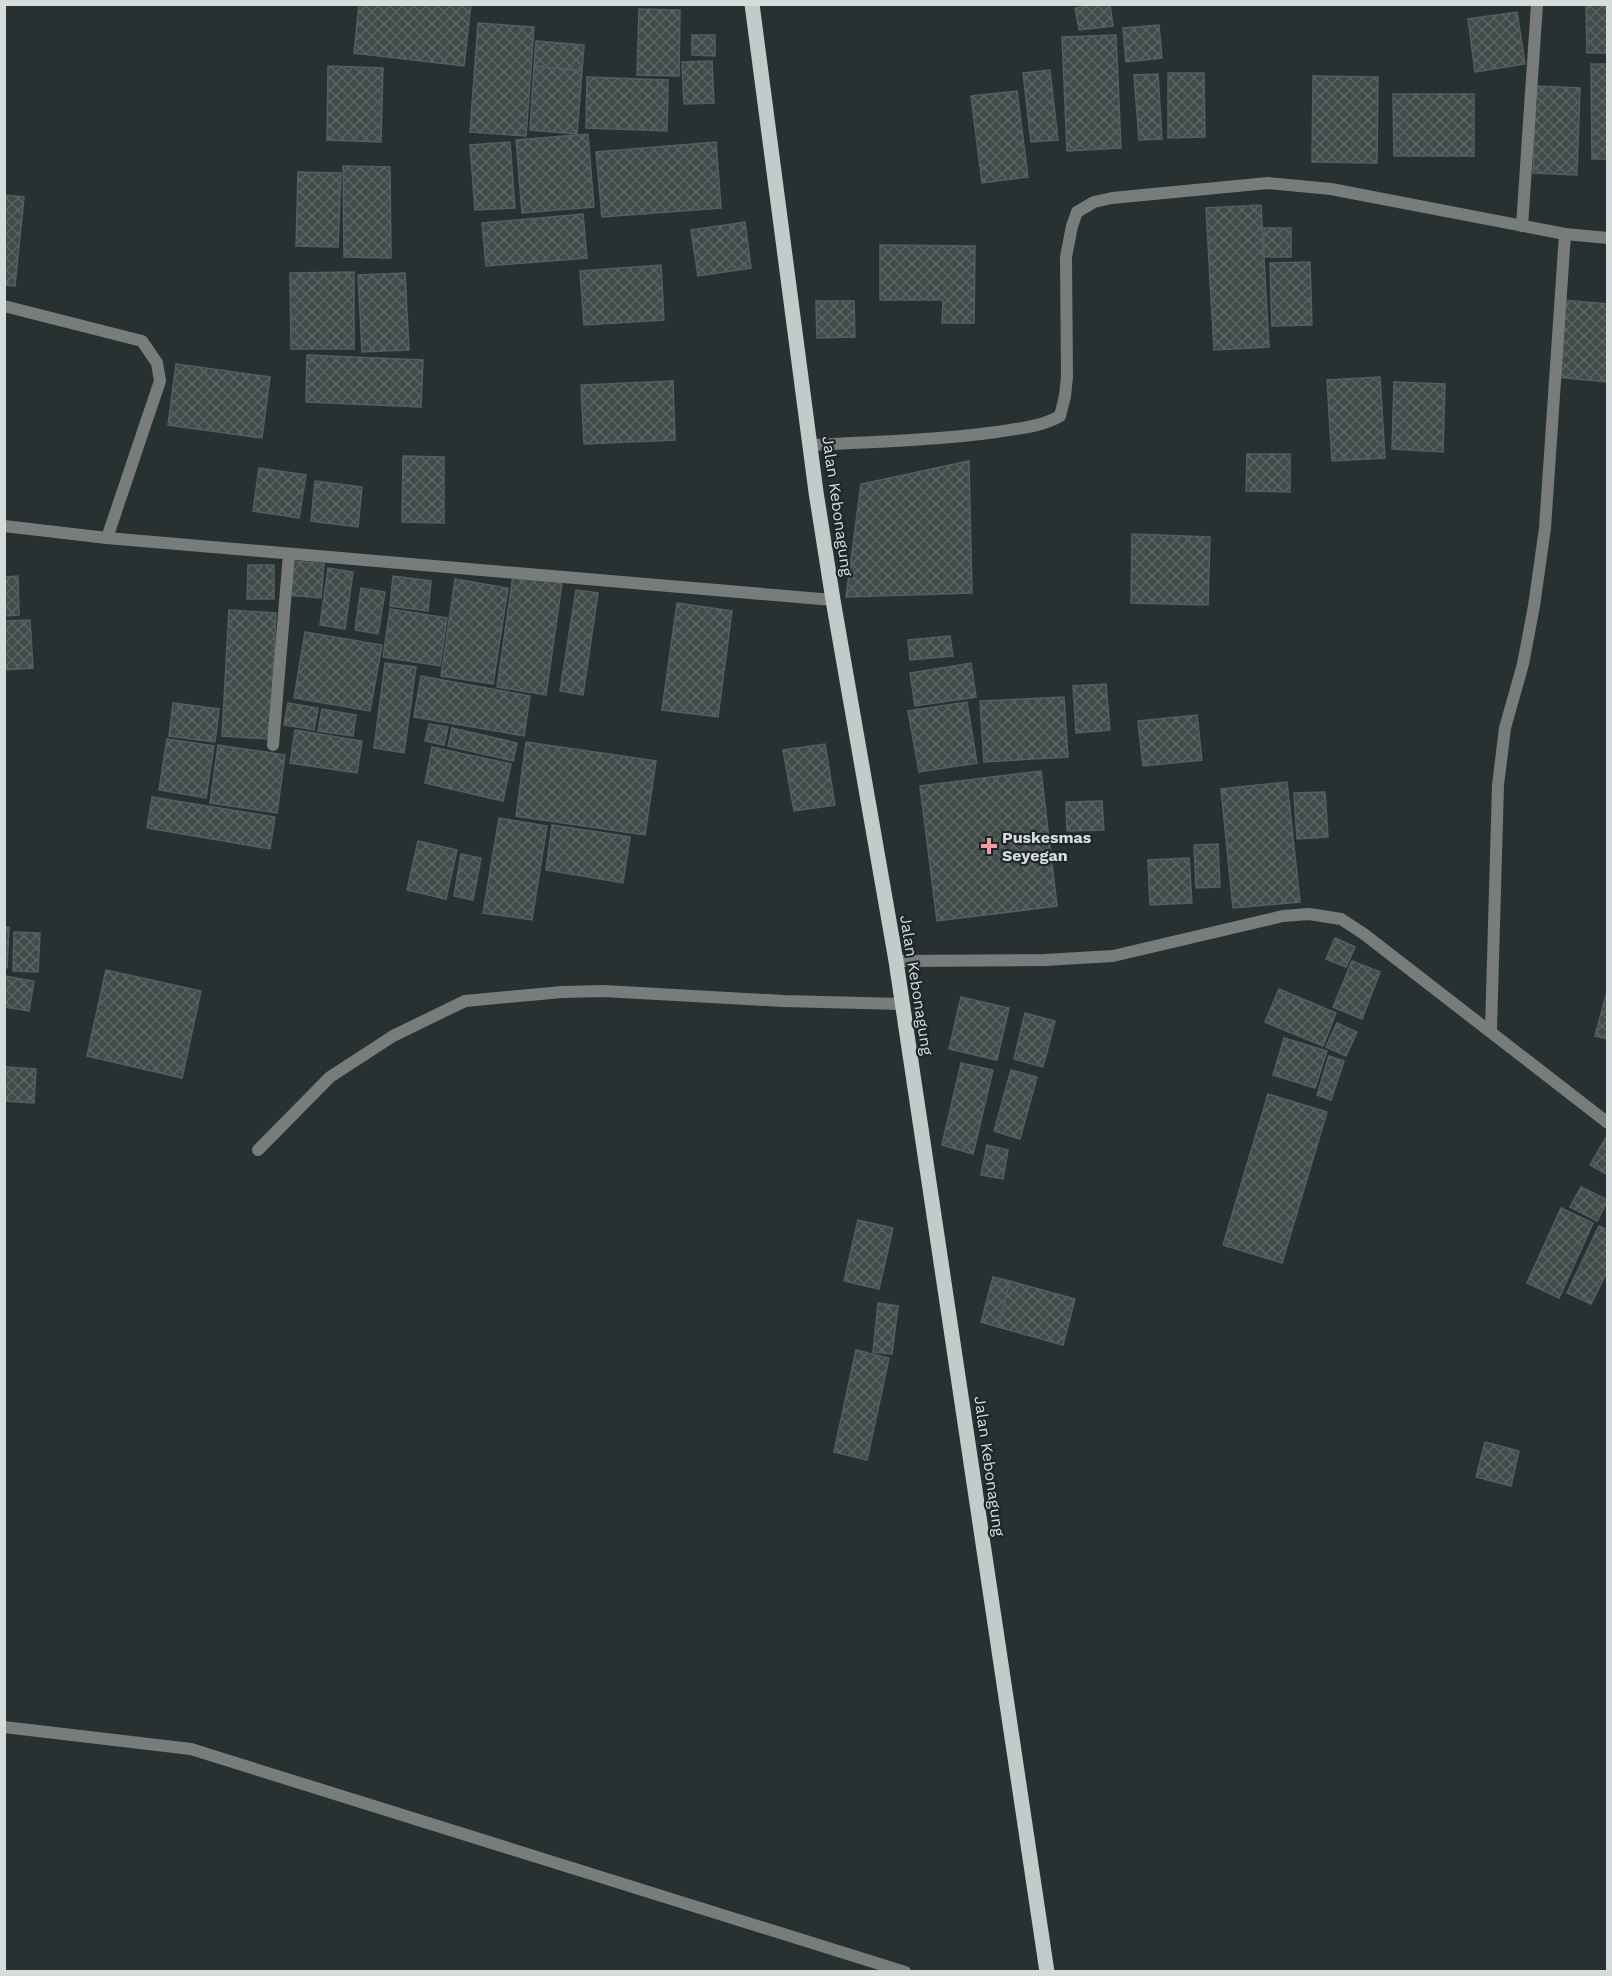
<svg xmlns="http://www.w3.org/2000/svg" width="1612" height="1976" font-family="'Work Sans',sans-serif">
<defs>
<pattern id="building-cross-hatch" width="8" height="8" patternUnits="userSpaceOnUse" patternTransform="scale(1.5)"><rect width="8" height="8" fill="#414b4a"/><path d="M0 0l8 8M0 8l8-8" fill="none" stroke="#5c6464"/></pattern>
</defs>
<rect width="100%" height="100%" fill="#283131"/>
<g fill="url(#building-cross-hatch)" stroke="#545e5e" stroke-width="1.5">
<path d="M359 4H471L464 66 354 53Z"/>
<path d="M1101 4H1110L1113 26 1079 30 1075 8Z"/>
<path d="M1586 4H1608V53H1587Z"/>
<path d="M639 9 680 10 679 76 637 75Z"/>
<path d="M1517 12 1525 64 1475 72 1468 19Z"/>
<path d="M478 23 534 27 526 136 470 132Z"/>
<path d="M1159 25 1162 58 1126 62 1123 28Z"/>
<path d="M692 35H715V56L692 55Z"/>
<path d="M1116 35 1121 148 1067 151 1062 37Z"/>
<path d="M536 41 584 45 582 71 534 66Z"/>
<path d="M712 61 714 103 684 104 682 62Z"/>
<path d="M1591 64H1608V159H1592Z"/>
<path d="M328 66 383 68 381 142 327 140Z"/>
<path d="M534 66 582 71 577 134 530 130Z"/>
<path d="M1050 70 1058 140 1031 142 1023 73Z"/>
<path d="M1168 73H1204L1205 137 1168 138Z"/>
<path d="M1158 74 1162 139 1139 140 1134 75Z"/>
<path d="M1313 76 1378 77 1377 163 1312 162Z"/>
<path d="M587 77 668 80 667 131 586 128Z"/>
<path d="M1536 86 1580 88 1577 175 1533 173Z"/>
<path d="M1017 91 1028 177 982 183 971 96Z"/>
<path d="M1393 94H1474V156H1394Z"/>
<path d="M588 134 594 207 522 213 516 140Z"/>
<path d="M510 142 515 208 475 210 470 145Z"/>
<path d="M716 142 721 208 602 217 596 152Z"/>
<path d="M343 166 390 167 391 258 344 257Z"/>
<path d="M298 172 341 173 338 247 296 246Z"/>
<path d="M4 195 24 197 15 286 4 285Z"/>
<path d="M1261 205 1269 347 1214 350 1206 208Z"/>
<path d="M583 214 587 258 486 266 482 223Z"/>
<path d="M745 222 751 268 698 276 691 230Z"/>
<rect x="1264" y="228" width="27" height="29"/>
<path d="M880 245 975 246 974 323H942L943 300H880Z"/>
<path d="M1310 262 1312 325 1272 326 1270 263Z"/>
<path d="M661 265 664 320 584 325 580 271Z"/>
<path d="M354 272V349H291L290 273Z"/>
<path d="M405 273 409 350 362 352 358 275Z"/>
<path d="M1562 300 1608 304V382L1556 377Z"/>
<path d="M816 301H854L855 337 817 338Z"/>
<path d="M307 355 423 360 421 407 306 402Z"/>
<path d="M176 364 270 377 262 438 168 425Z"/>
<path d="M1380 377 1385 458 1332 461 1327 380Z"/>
<path d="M673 381 675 440 584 444 581 385Z"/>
<path d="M1394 382 1445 384 1443 452 1392 449Z"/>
<path d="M1247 454H1290V492L1246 491Z"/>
<path d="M403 456 444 457V523L402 522Z"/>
<path d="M969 461 972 593 846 597 861 484Z"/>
<path d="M259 468 306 475 299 518 253 511Z"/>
<path d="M315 481 362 487 358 527 311 521Z"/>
<path d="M1132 534 1210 537 1208 605 1131 603Z"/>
<path d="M292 561 324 564 321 598 288 595Z"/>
<path d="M248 565H274V599H247Z"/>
<path d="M328 568 353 572 345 629 320 625Z"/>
<path d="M18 576 19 615 4 616V577Z"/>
<path d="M393 576 431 581 428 611 390 606Z"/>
<path d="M513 576 562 583 546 695 497 687Z"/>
<path d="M455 579 508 588 493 684 441 676Z"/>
<path d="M361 588 385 592 378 634 355 630Z"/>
<path d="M576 590 598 593 583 695 560 691Z"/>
<path d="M677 603 732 611 718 717 662 710Z"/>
<path d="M390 609 447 618 440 666 383 657Z"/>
<path d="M229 610 276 613 270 739 222 736Z"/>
<path d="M30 620 33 668 4 670V621Z"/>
<path d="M305 632 382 645 370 711 294 698Z"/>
<path d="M950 636 953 656 910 660 908 640Z"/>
<path d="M385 663 416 667 404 753 374 748Z"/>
<path d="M971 663 976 697 915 706 910 673Z"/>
<path d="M421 676 530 696 524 736 414 717Z"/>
<path d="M1106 684 1110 730 1076 733 1073 686Z"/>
<path d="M1064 697 1068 757 984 762 980 701Z"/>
<path d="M967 702 977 763 919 772 908 711Z"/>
<path d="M173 703 219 709 215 742 169 736Z"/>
<path d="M288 703 318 708 314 730 284 725Z"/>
<path d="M322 709 356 715 353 736 318 731Z"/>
<path d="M1197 715 1202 760 1143 766 1138 721Z"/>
<path d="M429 724 448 727 444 745 425 741Z"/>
<path d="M452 728 517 743 513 761 448 746Z"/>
<path d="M295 730 362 741 357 773 290 763Z"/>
<path d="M167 739 214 746 206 798 159 790Z"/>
<path d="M526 742 656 761 645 835 516 816Z"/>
<path d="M825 744 835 805 794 811 783 750Z"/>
<path d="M218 745 285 755 277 813 210 803Z"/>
<path d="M432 747 511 764 503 801 425 783Z"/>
<path d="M1041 771 1057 906 937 921 920 786Z"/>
<path d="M1287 782 1300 902 1233 908 1221 789Z"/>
<path d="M1325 792 1328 837 1297 839 1294 793Z"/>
<path d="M152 797 275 817 270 849 147 828Z"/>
<path d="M1102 801 1104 830 1067 831 1066 802Z"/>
<path d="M499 818 547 826 532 920 483 913Z"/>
<path d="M552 825 630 837 623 883 546 870Z"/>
<path d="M418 841 457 850 446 899 407 890Z"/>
<path d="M1218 844 1220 887 1196 888 1194 845Z"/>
<path d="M461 854 481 858 473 900 454 896Z"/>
<path d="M1189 858 1192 903 1150 905 1148 860Z"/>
<path d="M4 927H9L7 968 4 967Z"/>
<path d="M14 932 40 933 38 972 13 971Z"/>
<path d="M1335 938 1355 947 1346 967 1326 959Z"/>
<path d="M1352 961 1380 972 1362 1019 1333 1007Z"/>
<path d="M106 970 201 991 182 1078 87 1056Z"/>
<path d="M4 976 34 981 29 1011 4 1007Z"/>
<path d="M1608 988V1039L1595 1036Z"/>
<path d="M1279 989 1336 1013 1323 1046 1265 1022Z"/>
<path d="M961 997 1009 1008 997 1060 949 1049Z"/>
<path d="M1025 1013 1055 1021 1043 1067 1014 1059Z"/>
<path d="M1337 1023 1357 1032 1346 1056 1326 1047Z"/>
<path d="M1284 1038 1327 1051 1315 1088 1273 1075Z"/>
<path d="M1329 1056 1344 1061 1331 1100 1317 1095Z"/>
<path d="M961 1063 993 1070 973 1154 942 1145Z"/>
<path d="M6 1067 36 1069 34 1103 4 1101Z"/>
<path d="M1011 1070 1037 1077 1020 1139 994 1131Z"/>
<path d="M1268 1094 1327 1112 1282 1263 1223 1245Z"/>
<path d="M1608 1134V1175L1590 1165Z"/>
<path d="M987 1145 1008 1150 1003 1179 981 1175Z"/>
<path d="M1581 1187 1608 1200 1597 1221 1570 1207Z"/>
<path d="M1561 1208 1593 1223 1559 1298 1527 1283Z"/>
<path d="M858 1220 893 1228 879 1289 844 1281Z"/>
<path d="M1599 1226 1608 1230V1270L1591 1304 1567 1293Z"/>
<path d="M993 1277 1010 1281 998 1327 981 1322Z"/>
<path d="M1010 1281 1075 1299 1063 1345 998 1327Z"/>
<path d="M878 1303 898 1306 892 1354 873 1352Z"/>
<path d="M856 1350 889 1358 867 1460 834 1452Z"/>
<path d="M1485 1442 1519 1451 1511 1486 1476 1477Z"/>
</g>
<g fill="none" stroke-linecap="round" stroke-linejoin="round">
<path stroke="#787d7c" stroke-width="12" d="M273 745 289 554"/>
<g stroke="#787d7c" stroke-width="12">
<path d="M1522 226 1537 4"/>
<path d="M4 306 142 341 157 363 160 381 107 538"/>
<path d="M811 445C873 442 936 440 997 432 1019 428 1041 427 1060 416L1065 396 1067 377 1066 257 1072 226 1077 212 1094 202 1112 198 1268 183 1331 189 1565 234 1608 238"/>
<path d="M4 526 107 538 833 600"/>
<path d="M896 961 1045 960 1113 956 1283 916 1309 914 1341 919 1364 934 1608 1123"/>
<path d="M1491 1030 1498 785 1505 728 1523 664 1534 606 1545 528 1565 234"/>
<path d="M258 1150 330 1077 393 1036 465 1001 562 992 604 991 784 1001 902 1004"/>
<path d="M4 1727 191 1749 905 1972"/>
</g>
<path stroke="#c1cbca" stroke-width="15" d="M752 4 816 492 833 600 896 961 1047 1972"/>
</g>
<path fill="#f49aa3" stroke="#1e2727" stroke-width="2" d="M986 837h6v6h6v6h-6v6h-6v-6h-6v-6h6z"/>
<g text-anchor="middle" stroke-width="4.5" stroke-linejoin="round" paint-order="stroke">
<g font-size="16" fill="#d6dbdb" stroke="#1e2727">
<text transform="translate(838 506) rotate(82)" y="6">Jalan Kebonagung</text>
<text transform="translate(917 985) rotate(81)" y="6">Jalan Kebonagung</text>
<text transform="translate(990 1466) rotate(82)" y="6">Jalan Kebonagung</text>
</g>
<g font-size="16" font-weight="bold" fill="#d6dbdb" stroke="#1e2727" text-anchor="start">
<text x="1002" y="843">Puskesmas<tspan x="1002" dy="18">Seyegan</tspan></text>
</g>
</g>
<rect width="1612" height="1976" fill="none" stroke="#d6dbdb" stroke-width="12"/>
</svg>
